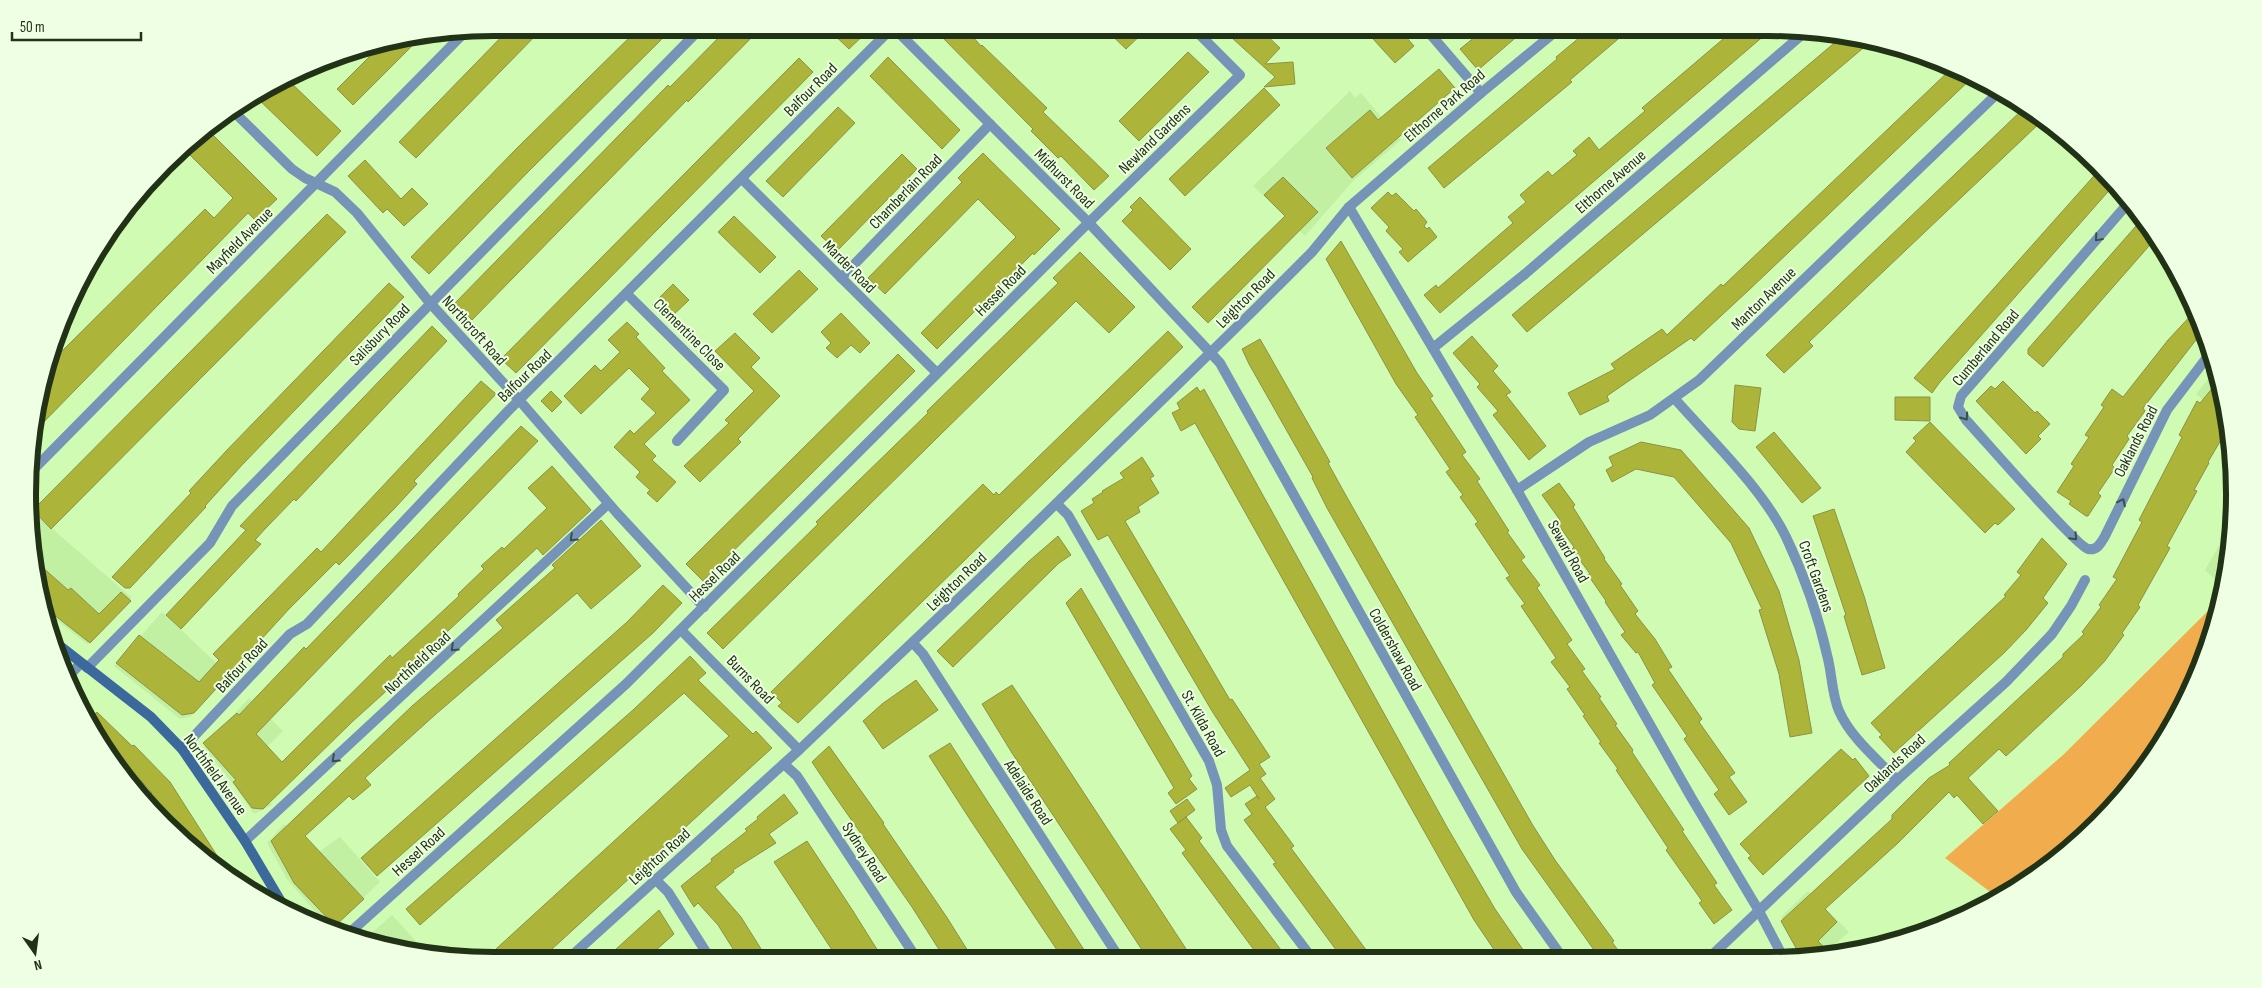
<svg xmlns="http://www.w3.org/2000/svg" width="2262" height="988" font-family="'Sofia Sans Condensed',sans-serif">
<rect width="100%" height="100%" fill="#d0fbb3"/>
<g fill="#c2f0a2">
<path d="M1350 91 1355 98 1361 93 1401 140 1353 181 1305 236 1253 186Z"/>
<path d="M2217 368 2219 374 2228 432 2214 420 2218 412 2196 394Z"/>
<path d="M33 512 132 598 87 644 45 611 32 555Z"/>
<path d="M2231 525 2230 555 2223 587 2205 570Z"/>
<path d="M162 612 228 674 190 717 180 719 114 666Z"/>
<path d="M249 698 283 731 242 772 272 805 254 814 230 780 203 748Z"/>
<path d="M284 824 313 856 340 837 380 882 333 927 327 925 287 879 267 843Z"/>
<path d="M1808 891 1849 932 1821 956 1803 957 1781 917Z"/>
<path d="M392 915 423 949 365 939Z"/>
</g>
<path fill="#f1ad4d" d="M2220 599 2210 644 2156 753 2075 845 1997 897 1945 858 2063 755Z"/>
<g fill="#acb43a" stroke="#8c9243">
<path d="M510 28H543L416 158 399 142Z"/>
<path d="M639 28H673L528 172 429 274 411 257 517 148Z"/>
<path d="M728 28H761L688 102 687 100 472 320 455 303 668 85 670 87Z"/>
<path d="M827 28H871L849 49Z"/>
<path d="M933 28H965L981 46 982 45 1047 108 1043 112 1109 176 1094 190 1061 156 1058 158 1031 131 1033 129Z"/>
<path d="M1104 28H1148L1126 49Z"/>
<path d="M1221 28H1259L1280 48 1265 64 1293 62 1295 84 1264 87 1275 77Z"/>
<path d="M1363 28H1398L1414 46 1395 63Z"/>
<path d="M1486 28H1527L1478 70 1460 49Z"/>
<path d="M1591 28H1631L1570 80 1572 82 1444 188 1428 168 1557 59 1556 57Z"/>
<path d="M1736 28H1773L1440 313 1424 295 1436 285 1438 288 1513 223 1508 217 1526 202 1520 195 1548 171 1552 176 1577 155 1573 151 1589 137 1599 150 1645 111 1642 108Z"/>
<path d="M1839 39 1868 44 1527 332 1512 315Z"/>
<path d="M418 40 353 105 337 89 379 47Z"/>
<path d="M1188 52 1209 72 1139 141 1119 121Z"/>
<path d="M888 57 960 130 942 149 870 76Z"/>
<path d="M799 58 813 72 516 373 501 359Z"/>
<path d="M1952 68 1973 77 1749 290 1694 341 1691 338 1607 396 1609 401 1580 415 1568 393 1615 369 1611 364 1662 329 1667 335 1721 284 1723 286Z"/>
<path d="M1439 69 1455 88 1352 178 1326 148 1370 110 1378 120Z"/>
<path d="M286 78 341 131 317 156 254 95Z"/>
<path d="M1264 88 1280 105 1185 196 1169 179Z"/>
<path d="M838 107 855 123 783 197 766 181Z"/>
<path d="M2025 107 2043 120 1809 342 1813 346 1784 373 1766 355Z"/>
<path d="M207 129 277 199 255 220 248 213 36 430V403L52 361 205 209 214 218 233 198 183 148Z"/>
<path d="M983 153 1060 229 1034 255 1033 253 937 349 921 333 1016 237 978 199 885 294 868 278 962 182 958 178Z"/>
<path d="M902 154 917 169 837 251 821 236Z"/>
<path d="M365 160 401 199 412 188 428 204 404 226 387 209 383 213 348 176Z"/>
<path d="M2100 169 2114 185 1940 382 1932 393 1914 378Z"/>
<path d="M1283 177 1318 212 1208 323 1192 307 1285 216 1264 195Z"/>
<path d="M1388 192 1392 196 1396 193 1414 211 1416 209 1427 222 1424 226 1427 229 1429 227 1437 237 1408 262 1399 252 1403 249 1386 231 1389 227 1371 208Z"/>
<path d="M1140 197 1191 249 1170 270 1122 221 1133 210 1130 207Z"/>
<path d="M327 214 346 232 51 529 33 510Z"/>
<path d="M734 216 776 257 760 273 718 232Z"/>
<path d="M2143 218 2156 238 2043 367 2028 354V349Z"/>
<path d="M1341 241 1417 373 1433 396 1430 398 1466 452 1462 455 1480 479 1477 481 1509 531 1507 532 1525 557 1521 560 1540 585 1537 588 1572 640 1567 644 1585 669 1582 671 1601 697 1599 698 1617 724 1615 725 1633 750 1632 752 1684 830 1682 831 1717 883 1714 885 1732 910 1714 924 1699 903 1702 901 1666 850 1668 848 1616 770 1618 769 1599 743 1601 742 1583 716 1585 715 1567 689 1570 687 1551 662 1556 658 1521 606 1525 604 1506 578 1510 576 1475 524 1478 522 1460 497 1463 495 1446 472 1450 469 1415 417 1418 415 1396 384 1326 259Z"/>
<path d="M1080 252 1135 307 1109 333 1076 301 723 649 707 633 818 524 816 522 928 413 927 411 1058 283 1053 278Z"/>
<path d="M799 270 818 289 772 333 753 314Z"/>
<path d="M389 283 404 297 242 465 205 506 206 507 130 588H125L112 577 191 493 189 491 228 449Z"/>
<path d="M673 284 689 300 668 320 652 305Z"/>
<path d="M2195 311 2203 331 2143 408 2145 411 2127 436 2129 439 2112 465 2115 468 2098 493 2101 496 2088 516H2086L2069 504 2071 501 2057 492 2074 466 2071 464 2089 437 2085 435 2104 407 2101 405 2112 389 2123 397 2168 340Z"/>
<path d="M841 313 870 343 860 353 851 345 837 358 826 348 831 343 821 332Z"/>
<path d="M627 322 639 334 636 337 665 368 662 371 690 400 644 444 656 456 652 460 676 482 657 502 647 493 650 490 636 477 640 472 614 447 630 430 634 434 656 413 641 399 650 389 629 368 581 414 564 396 595 365 601 371 620 352 608 340Z"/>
<path d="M432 326 447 341 296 501 294 499 265 529 255 540 261 544 181 629 166 615 246 530 240 526Z"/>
<path d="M1168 331 1183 347 798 723 778 706 782 703 771 692 983 484 994 495 996 492 999 495Z"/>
<path d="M735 333 760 358 751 367 780 396 738 439 741 442 700 482 684 466 729 423 725 420 754 391 715 351Z"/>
<path d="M1472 336 1498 366 1493 371 1511 392 1506 395 1546 446 1529 460 1493 415 1498 411 1477 387 1480 384 1453 353Z"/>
<path d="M1260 339 1330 462 1328 463 1344 492 1532 824 1555 860 1614 941 1612 942 1623 957H1599L1522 849 1327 508 1312 478 1313 477 1249 364 1242 349Z"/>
<path d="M898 354 915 371 703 581 686 564Z"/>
<path d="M2220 379 2228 428 2208 462 2209 463 2194 490 2197 491 2167 546 2170 548 2138 605 2140 607 2122 633 2124 635 2104 662 2081 686 2016 747 2006 756 1999 749 1968 778 1998 811 1983 824 1957 795 1954 798 1949 792 1898 843 1825 909 1837 922 1818 941 1832 956 1801 957 1781 921 1892 819V815L1929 778 1950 765 1949 763 2063 657V654L2084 634 2082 632 2101 607 2099 605 2117 579 2113 577 2142 522 2139 520 2182 437 2179 435 2197 401 2200 403Z"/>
<path d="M481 381 496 394 414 481 417 484 394 509 339 565 336 562 289 609 194 713 182 715 116 663 139 635 199 682 219 660 213 654 317 548 321 552Z"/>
<path d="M2003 381 2035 413 2037 411 2050 424 2038 436 2041 439 2026 454 1976 401 1991 386 1995 389Z"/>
<path d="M1735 385 1761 388 1755 431 1739 429 1732 422Z"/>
<path d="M1197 387 1200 392 1204 389 1447 827 1495 909 1528 957H1499L1474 920 1195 423 1181 431 1172 413 1180 409 1177 403Z"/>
<path d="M551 391 562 402 552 412 541 401Z"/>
<path d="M1895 397H1930V421L1895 420Z"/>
<path d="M1930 422 2015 509 1998 525 1995 523 1985 533 1906 452 1916 441 1913 438Z"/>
<path d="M521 426 538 441 256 734 282 762 390 655 392 658 459 596 458 594 484 569 481 566 502 547 504 549 547 508 528 488 552 466 591 510 543 555 537 548 434 644 436 646 352 722 263 809 252 808 233 782 236 780 203 743 237 713 239 715 304 647 306 649Z"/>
<path d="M1774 432 1821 488 1802 503 1756 447Z"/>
<path d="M1641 442 1681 450 1749 528 1779 591 1799 660 1812 733 1790 737 1779 674 1759 610 1762 609 1731 543 1674 477 1636 469 1612 482 1606 470 1613 466 1609 457Z"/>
<path d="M1142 457 1154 476 1150 478 1159 493 1138 507 1140 512 1125 521 1230 700 1232 699 1270 757 1259 764 1266 774 1260 778 1275 799 1265 807 1294 846 1291 848 1372 958H1342L1273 864 1276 863 1244 820 1252 814 1245 804 1257 796 1259 799 1250 785 1231 797 1225 788 1250 770 1212 711 1108 535 1098 540 1081 511 1094 503 1092 499 1103 492 1102 491 1124 478 1120 473Z"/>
<path d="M1559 483 1575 505 1573 507 1605 558 1604 559 1622 584 1620 585 1638 611 1635 614 1655 639 1672 667 1668 669 1702 719 1699 722 1735 773 1729 777 1747 802 1729 815 1714 794 1719 790 1684 739 1687 736 1652 685 1655 683 1638 652 1636 653 1621 635 1625 632 1605 602 1606 601 1588 575 1590 574 1572 549 1574 547 1557 523 1560 520 1542 495Z"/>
<path d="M1834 509 1864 596 1885 668 1862 675 1844 616 1846 615 1813 516Z"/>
<path d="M601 520 641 566 591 609 577 593 436 714 365 778 371 785 353 800 349 796 305 836 364 899 335 926 294 883 271 841 412 706 503 628 496 620 555 568 552 565Z"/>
<path d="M1058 536 1071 555 1059 563 953 667 937 651 1028 562Z"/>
<path d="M2042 538 2067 564 2043 598 2048 603 2026 630 2004 653 1894 753 1879 737 1882 735 1871 723 2006 596 2004 595 2021 575 2017 572Z"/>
<path d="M32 558 68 590 71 588 99 614 121 592 131 601 90 643 44 607Z"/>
<path d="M663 585 682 603 653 633 377 876 361 858 627 622Z"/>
<path d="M1081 588 1192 776 1189 779 1197 789 1176 804 1168 793 1174 788 1066 603Z"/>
<path d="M690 656 706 673 698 680 753 734 756 731 772 748 540 960 485 959 729 736 684 693 420 925 406 909 633 710Z"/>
<path d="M916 680 938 710 883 749 863 721 882 704Z"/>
<path d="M1012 685 1061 758 1192 958 1148 959 1012 753 982 704Z"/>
<path d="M97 712 132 746 134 745 170 782 230 876 187 845 162 814 149 795 152 793 134 773 111 752 90 727 87 721Z"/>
<path d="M950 743 984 796 1090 959H1063L971 821 929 756Z"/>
<path d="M829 746 884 823 883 824 946 916 973 959H945L912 907 832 792 812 762Z"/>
<path d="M1841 749 1853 760 1855 758 1869 776 1763 875 1748 858 1751 856 1740 844Z"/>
<path d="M784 794 798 813 769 834 776 843 733 870 734 872 715 887 741 917 768 960H740L718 925 698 903 694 907 681 886 712 861 711 859 747 831 745 829 758 819 757 817Z"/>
<path d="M1187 799 1195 810 1178 823 1170 811Z"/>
<path d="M1186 817 1202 838 1199 841 1287 958H1260L1182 853 1186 850 1170 829Z"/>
<path d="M807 841 853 911 883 959H838L774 862Z"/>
<path d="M659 910 674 934 645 960H604Z"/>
</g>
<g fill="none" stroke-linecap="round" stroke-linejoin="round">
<g stroke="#7594b8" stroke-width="10">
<path d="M894 28 1089 223 1220 363 1516 892 1562 957"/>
<path d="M1425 28 1481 93"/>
<path d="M232 110 292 169 305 178 335 192 357 213 430 303 520 401 617 513 704 607"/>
<path d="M742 179 937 373"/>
<path d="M2130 201 1961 396 1958 407 1966 420C1982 437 2076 546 2088 549 2097 551 2101 543 2105 536L2167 410 2211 352"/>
<path d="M1349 207 1517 490 1691 797 1759 911 1783 957"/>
<path d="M841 278 990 124"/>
<path d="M627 294 724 390 677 441"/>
<path d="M1433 348 1525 274 1804 33"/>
<path d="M1675 399C1711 440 1762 488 1786 537 1804 575 1819 618 1828 659 1832 675 1832 695 1839 711 1851 738 1877 759 1897 780"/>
<path d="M34 469 465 32"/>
<path d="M1517 490 1589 442 1650 415 1699 380 2001 90"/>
<path d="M1057 504 1068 515 1209 761 1217 785 1221 830 1227 846 1312 958"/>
<path d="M681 630 799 750"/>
<path d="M913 643 923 654 1120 959"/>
<path d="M87 668 210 543 232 506 701 28"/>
<path d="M67 678 81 663"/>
<path d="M182 749 290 634 307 624 508 411 892 28"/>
<path d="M784 764 797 776 917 959"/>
<path d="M245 841 608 504"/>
<path d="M655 879 668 892 711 960"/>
<path d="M346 936 626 684 1079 232 1240 75 1193 28"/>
<path d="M1710 957 1897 780 2006 682 2052 634 2071 606 2085 580"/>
<path d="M567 960 799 750 980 578 1255 309 1312 252 1349 207 1481 93 1560 28"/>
</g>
<path stroke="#3b699c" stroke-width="10" d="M51 639 151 717 182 749 245 841 286 910"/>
</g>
<defs><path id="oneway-chevron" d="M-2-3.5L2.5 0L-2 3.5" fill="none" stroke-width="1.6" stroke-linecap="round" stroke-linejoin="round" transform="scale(1.25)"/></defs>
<g stroke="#3b4f47">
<use href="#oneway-chevron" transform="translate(2098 238) rotate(131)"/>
<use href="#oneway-chevron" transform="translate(1965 417) rotate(55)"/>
<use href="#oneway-chevron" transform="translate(2122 502) rotate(-64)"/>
<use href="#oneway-chevron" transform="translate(2074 537) rotate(47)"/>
<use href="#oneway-chevron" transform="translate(573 538) rotate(137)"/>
<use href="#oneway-chevron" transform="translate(454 648) rotate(137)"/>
<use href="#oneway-chevron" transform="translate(335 759) rotate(137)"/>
</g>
<g text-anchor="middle" stroke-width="4" stroke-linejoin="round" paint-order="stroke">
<g font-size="16" fill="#223216" stroke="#eeffe3">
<text transform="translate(810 89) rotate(-45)" y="6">Balfour Road</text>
<text transform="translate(1444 105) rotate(-41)" y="6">Elthorne Park Road</text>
<text transform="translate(1154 138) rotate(-44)" y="6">Newland Gardens</text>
<text transform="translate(1065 178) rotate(45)" y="6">Midhurst Road</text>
<text transform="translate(1610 181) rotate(-41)" y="6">Elthorne Avenue</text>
<text transform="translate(905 191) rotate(-46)" y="6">Chamberlain Road</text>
<text transform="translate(239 240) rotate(-45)" y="6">Mayfield Avenue</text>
<text transform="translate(850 266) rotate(45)" y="6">Marder Road</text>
<text transform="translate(1000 290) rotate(-45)" y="6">Hessel Road</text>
<text transform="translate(1245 298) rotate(-45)" y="6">Leighton Road</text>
<text transform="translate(1763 298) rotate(-44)" y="6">Manton Avenue</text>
<text transform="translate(475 330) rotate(48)" y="6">Northcroft Road</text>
<text transform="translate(379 334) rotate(-46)" y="6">Salisbury Road</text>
<text transform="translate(690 334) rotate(45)" y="6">Clementine Close</text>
<text transform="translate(1985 347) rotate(-50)" y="6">Cumberland Road</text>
<text transform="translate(524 375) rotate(-44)" y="6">Balfour Road</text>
<text transform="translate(2135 441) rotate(-63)" y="6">Oaklands Road</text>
<text transform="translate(1569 551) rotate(61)" y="6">Seward Road</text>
<text transform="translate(714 576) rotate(-44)" y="6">Hessel Road</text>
<text transform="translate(1817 576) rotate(70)" y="6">Croft Gardens</text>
<text transform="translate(956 581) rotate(-44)" y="6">Leighton Road</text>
<text transform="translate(1396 649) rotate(61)" y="6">Coldershaw Road</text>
<text transform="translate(417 662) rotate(-43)" y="6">Northfield Road</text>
<text transform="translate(241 665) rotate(-47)" y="6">Balfour Road</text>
<text transform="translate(751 679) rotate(46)" y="6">Burns Road</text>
<text transform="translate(1204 723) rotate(61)" y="6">St. Kilda Road</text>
<text transform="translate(1894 763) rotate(-43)" y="6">Oaklands Road</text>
<text transform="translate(216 774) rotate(54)" y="6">Northfield Avenue</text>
<text transform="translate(1029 792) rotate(57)" y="6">Adelaide Road</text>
<text transform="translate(418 851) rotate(-42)" y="6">Hessel Road</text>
<text transform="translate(865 852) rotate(57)" y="6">Sydney Road</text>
<text transform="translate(659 856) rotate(-42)" y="6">Leighton Road</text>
</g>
</g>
<path d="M0 0H2262V988H0ZM494 36H1768A458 458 0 0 1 2226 494V494A458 458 0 0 1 1768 952H494A458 458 0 0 1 36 494V494A458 458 0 0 1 494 36Z" fill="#eeffe3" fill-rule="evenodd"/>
<path fill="none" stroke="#223216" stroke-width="6" d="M494 36H1768A458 458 0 0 1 2226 494V494A458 458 0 0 1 1768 952H494A458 458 0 0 1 36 494V494A458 458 0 0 1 494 36Z"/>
<g transform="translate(35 953) rotate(166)" stroke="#eeffe3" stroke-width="4" paint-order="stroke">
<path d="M0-4L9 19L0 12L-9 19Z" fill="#223216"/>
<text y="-8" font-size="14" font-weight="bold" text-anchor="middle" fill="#223216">N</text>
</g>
<path d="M12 32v8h129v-8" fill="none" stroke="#223216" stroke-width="2.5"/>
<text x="20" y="32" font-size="15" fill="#223216" stroke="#eeffe3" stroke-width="4" paint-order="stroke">50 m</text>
</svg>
